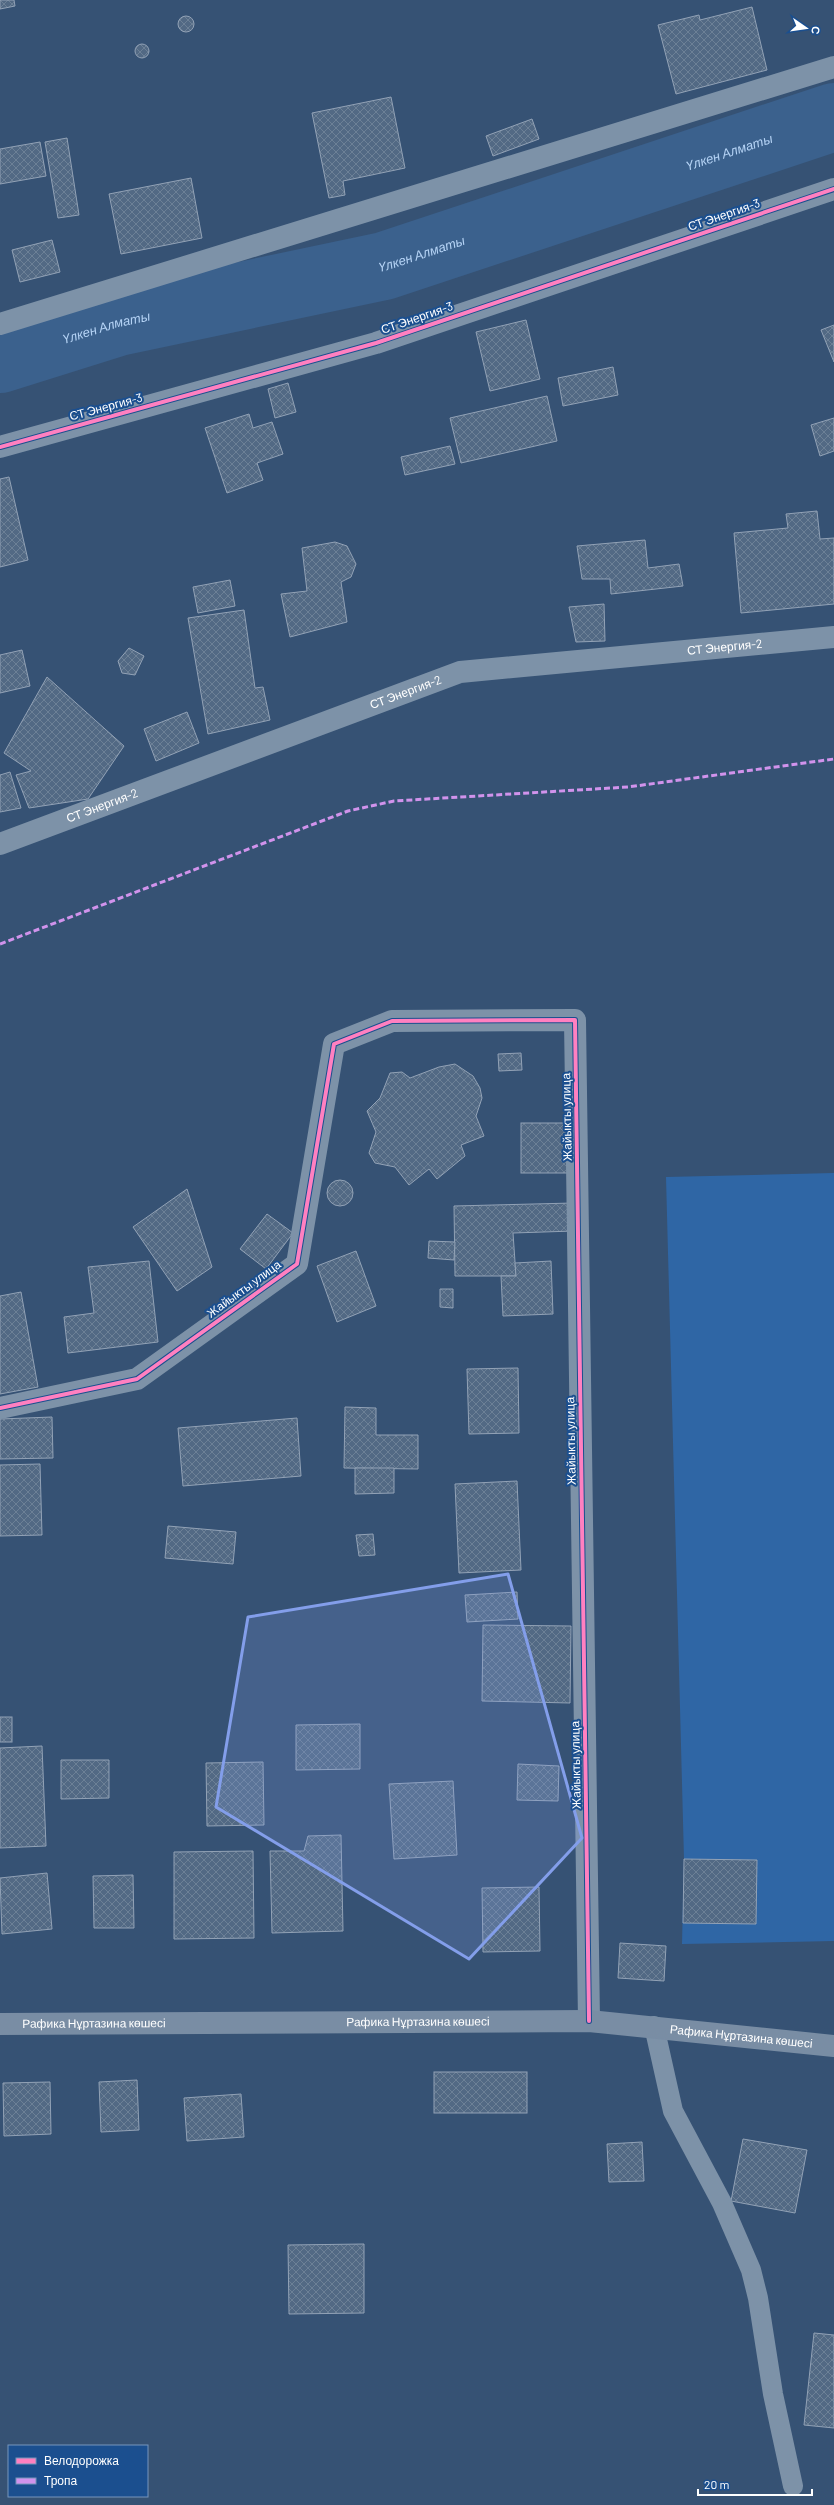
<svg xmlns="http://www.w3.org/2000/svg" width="834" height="2505" font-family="Barlow,sans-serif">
<defs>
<pattern id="building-cross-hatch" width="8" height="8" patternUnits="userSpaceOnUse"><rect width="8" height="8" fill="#526984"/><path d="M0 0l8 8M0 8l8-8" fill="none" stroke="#6c8096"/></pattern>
</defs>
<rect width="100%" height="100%" fill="#365274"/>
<path fill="#2f66a5" d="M834 1173V1941L682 1944 684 1859 666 1177Z"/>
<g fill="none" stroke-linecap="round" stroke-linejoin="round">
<path stroke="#3b618d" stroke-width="68" id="s1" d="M0 359 118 322 384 266 834 117"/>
</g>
<g fill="url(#building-cross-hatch)" stroke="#92a2b6">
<path d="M0 0H14L15 6 0 9Z"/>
<path d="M752 7 767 70 676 94 658 25 699 15 700 20Z"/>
<circle cx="186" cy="24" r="8"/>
<circle cx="142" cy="51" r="7"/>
<path d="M391 97 405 168 343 181 345 195 329 198 312 113Z"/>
<path d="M532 119 539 139 493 156 486 136Z"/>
<path d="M67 138 79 215 58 218 45 142Z"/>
<path d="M40 142 46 176 0 184V149Z"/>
<path d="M191 178 202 238 121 254 109 194Z"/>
<path d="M52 240 60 272 20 282 12 250Z"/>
<path d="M526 320 540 379 490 391 476 332Z"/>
<path d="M834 325V362L821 330Z"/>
<path d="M613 367 618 395 563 406 558 378Z"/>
<path d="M288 383 296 412 275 418 268 389Z"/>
<path d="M547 396 557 441 461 463 450 418Z"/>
<path d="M249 414 253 428 272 422 283 454 257 463 263 480 227 493 205 428Z"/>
<path d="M834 418V451L820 456 811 425Z"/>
<path d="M450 446 455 464 405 475 401 457Z"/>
<path d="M9 477 28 560 0 567V479Z"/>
<path d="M817 511 820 539 834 538V604L741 613 734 533 788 528 786 514Z"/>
<path d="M645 540 648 568 679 564 683 586 611 594 610 579H582L577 546Z"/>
<path d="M335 542 347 546 356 564 351 577 341 582 347 622 290 637 281 594 307 591 302 548Z"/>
<path d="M230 580 235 606 198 613 193 587Z"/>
<path d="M604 604 605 641 576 642 569 607Z"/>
<path d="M244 610 255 688 263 687 270 720 208 734 188 618Z"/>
<path d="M129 648 144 656 135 675 122 673 118 661Z"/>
<path d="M22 650 30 686 0 693V655Z"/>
<path d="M47 677 124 746 88 799 29 808 16 775 31 771 4 753Z"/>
<path d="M187 712 199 743 156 761 144 729Z"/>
<path d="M10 772 21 808 0 812V775Z"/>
<path d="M521 1053 522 1070 499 1071 498 1054Z"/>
<path d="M455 1064 473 1076 480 1088 482 1098 476 1116 484 1136 461 1145 465 1156 437 1179 429 1169 409 1185 395 1167 375 1163 369 1153 376 1132 367 1111 380 1098 390 1073 402 1072 410 1078 439 1067Z"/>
<rect x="521" y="1123" width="55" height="50"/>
<circle cx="340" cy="1193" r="13"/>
<path d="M187 1189 212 1267 177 1291 133 1227Z"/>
<path d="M573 1203 574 1231 513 1233 516 1276H455L454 1206Z"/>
<path d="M267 1214 293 1233 266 1269 240 1249Z"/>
<path d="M429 1241 455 1242 454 1260 428 1258Z"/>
<path d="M356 1251 376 1306 337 1322 317 1266Z"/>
<path d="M149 1261 158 1342 68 1353 64 1317 94 1313 88 1267Z"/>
<path d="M551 1261 553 1314 503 1316 501 1276H516L515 1263Z"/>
<path d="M440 1289H453V1308L440 1307Z"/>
<path d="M21 1292 38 1387 0 1394V1296Z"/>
<path d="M518 1368 519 1433 469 1434 467 1369Z"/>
<path d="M345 1407 376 1408V1435H418V1469L344 1468Z"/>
<path d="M52 1417 53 1458 0 1459V1419Z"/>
<path d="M297 1418 301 1476 183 1486 178 1428Z"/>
<path d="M40 1464 42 1535 0 1536V1465Z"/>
<path d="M355 1468H394V1493L355 1494Z"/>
<path d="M517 1481 521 1570 459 1573 455 1484Z"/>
<path d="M168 1526 236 1532 233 1564 165 1558Z"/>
<path d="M373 1534 375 1555 359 1556 356 1535Z"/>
<path d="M517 1592 518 1619 467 1622 465 1595Z"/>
<path d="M483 1625 571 1626 570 1703 482 1701Z"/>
<rect x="0" y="1717" width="12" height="25"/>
<path d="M360 1724V1769L296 1770V1725Z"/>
<path d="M42 1746 46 1846 0 1848V1748Z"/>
<path d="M61 1760H109V1798L61 1799Z"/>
<path d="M263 1762 264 1825 207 1826 206 1763Z"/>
<path d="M518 1764 559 1766 558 1801 517 1800Z"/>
<path d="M453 1781 457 1855 394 1859 389 1784Z"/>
<path d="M341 1835 343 1931 272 1933 270 1851H304L308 1836Z"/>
<path d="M253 1851 254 1938 174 1939V1852Z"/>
<path d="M684 1859 757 1860 756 1924 683 1923Z"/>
<path d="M47 1873 52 1929 2 1934 0 1878Z"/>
<path d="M133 1875 134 1928H94L93 1876Z"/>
<path d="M539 1887 540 1951 483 1952 482 1888Z"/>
<path d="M620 1943 666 1946 664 1981 618 1978Z"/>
<rect x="434" y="2072" width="93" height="41"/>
<path d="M137 2080 139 2130 101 2132 99 2082Z"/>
<path d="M50 2082 51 2134 4 2136 3 2083Z"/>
<path d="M241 2094 244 2137 187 2141 184 2098Z"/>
<path d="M743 2139 807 2150 795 2213 731 2201Z"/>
<path d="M642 2142 644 2181 609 2182 607 2144Z"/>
<path d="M364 2244V2313L289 2314 288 2245Z"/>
<path d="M814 2333 834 2335V2428L804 2425Z"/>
</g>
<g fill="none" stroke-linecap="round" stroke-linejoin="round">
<path stroke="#7d92a8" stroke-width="20" d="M654 2026 673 2111 722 2203 751 2270 758 2298 773 2394 793 2486"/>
<g stroke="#7d92a8" stroke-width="22">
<path d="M0 324 834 67"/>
<path d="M0 447 376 343 834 189"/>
<path id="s2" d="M0 844 460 672 834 637"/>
<path d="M0 1408 137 1379 297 1264 334 1044 392 1021 575 1020 589 2021"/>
</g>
<path stroke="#798da4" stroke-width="22" id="s3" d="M0 2024 589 2021 834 2046"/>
<path stroke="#d193ec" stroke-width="3" stroke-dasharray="6 3" stroke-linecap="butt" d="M0 944 348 811 394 801 628 787 834 759"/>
<defs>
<g id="cycleway">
<path d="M0 447 376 343 834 189"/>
<path d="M0 1408 137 1379 297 1264 334 1044 392 1021 575 1020 589 2021"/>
</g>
</defs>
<use href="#cycleway" stroke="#1b4f8f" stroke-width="6"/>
<use href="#cycleway" stroke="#ff80c0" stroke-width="4"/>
</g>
<path fill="#839eea" fill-opacity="0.2" stroke="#839eea" stroke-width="3" stroke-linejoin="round" d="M508 1574 582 1838 469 1959 216 1807 248 1617Z"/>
<g text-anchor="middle" stroke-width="4" stroke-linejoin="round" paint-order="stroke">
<g font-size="12" fill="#fff" stroke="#1b4f8f">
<text transform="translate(724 215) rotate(-19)" y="4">СТ Энергия-3</text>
<text transform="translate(417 318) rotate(-19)" y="4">СТ Энергия-3</text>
<text transform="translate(106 407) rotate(-15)" y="4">СТ Энергия-3</text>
<text dy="4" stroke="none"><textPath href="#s2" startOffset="757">СТ Энергия-2</textPath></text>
<text dy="4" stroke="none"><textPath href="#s2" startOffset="433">СТ Энергия-2</textPath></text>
<text dy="4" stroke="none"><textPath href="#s2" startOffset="109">СТ Энергия-2</textPath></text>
<text transform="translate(567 1117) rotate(-91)" y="4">Жайыкты улица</text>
<text transform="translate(244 1289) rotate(-36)" y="4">Жайыкты улица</text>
<text transform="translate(571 1441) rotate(-91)" y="4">Жайыкты улица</text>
<text transform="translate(576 1765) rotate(-91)" y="4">Жайыкты улица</text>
<text dy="4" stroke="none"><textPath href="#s3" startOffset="418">Рафика Нұртазина көшесі</textPath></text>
<text dy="4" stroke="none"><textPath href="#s3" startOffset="94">Рафика Нұртазина көшесі</textPath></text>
<text dy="4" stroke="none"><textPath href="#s3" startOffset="742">Рафика Нұртазина көшесі</textPath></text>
</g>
<g font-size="13" font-style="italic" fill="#b5d3f5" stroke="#1b4f8f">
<text dy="5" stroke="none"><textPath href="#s1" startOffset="759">Үлкен Алматы</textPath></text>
<text dy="5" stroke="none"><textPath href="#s1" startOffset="435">Үлкен Алматы</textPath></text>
<text dy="5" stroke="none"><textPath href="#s1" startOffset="111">Үлкен Алматы</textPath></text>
</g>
</g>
<rect x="8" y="2445" width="140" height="52" fill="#1b4f8f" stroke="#7695bc"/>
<rect x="16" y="2458" width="20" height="6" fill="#ff80c0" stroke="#7695bc"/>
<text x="44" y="2465" font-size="12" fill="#ffffff">Велодорожка</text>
<rect x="16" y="2478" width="20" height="6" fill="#d193ec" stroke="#7695bc"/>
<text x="44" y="2485" font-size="12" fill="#ffffff">Тропа</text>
<g transform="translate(806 28) rotate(103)" stroke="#1b4f8f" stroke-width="3" paint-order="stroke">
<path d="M0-3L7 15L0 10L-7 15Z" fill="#ffffff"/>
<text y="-6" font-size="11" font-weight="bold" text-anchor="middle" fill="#ffffff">С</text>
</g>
<path d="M698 2489v6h114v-6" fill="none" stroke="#ffffff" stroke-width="2"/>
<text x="704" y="2489" font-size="12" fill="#ffffff" stroke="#1b4f8f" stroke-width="3" paint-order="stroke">20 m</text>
</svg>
